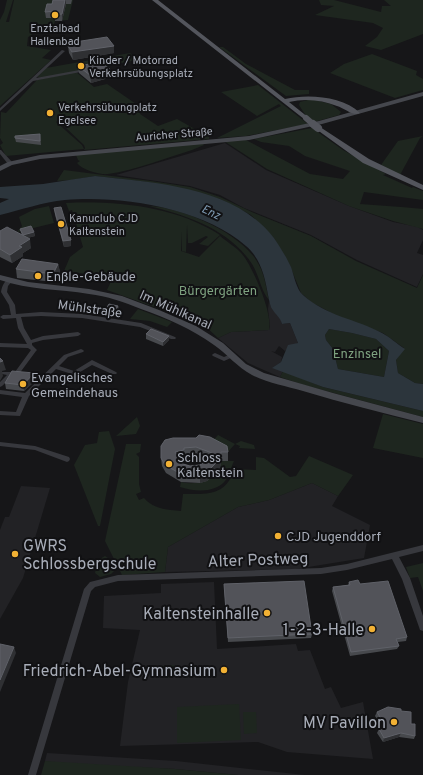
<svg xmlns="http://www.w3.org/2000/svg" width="423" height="775" font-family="Overpass,sans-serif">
<rect width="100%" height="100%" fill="#161618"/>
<g fill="#222225">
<path d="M225 143 266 170 349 206 393 222 418 227 423 230V240L417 253 423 255V274L417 287 357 260 311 235 244 208 220 195 190 186 116 175Z"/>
<path d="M269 301 272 309 280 316 282 324 290 323 298 343 288 348 285 351 279 346 275 352 271 351 282 357 281 362 273 368 283 371 280 377 248 363 218 338 231 332 269 330 270 326 268 309Z"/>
<path d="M312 483 338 496 332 506 370 525 364 558 296 569 165 572 168 547 238 507 269 500Z"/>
<path d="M21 486 50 488 23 578 0 619V530L5 517H9Z"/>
<path d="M214 582 217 649 296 644 298 651 310 650 325 689 331 687 341 708 363 702 373 759 287 752 258 742 120 746 128 682 140 630 103 628 104 596 161 593V584Z"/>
<path d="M47 753 176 761 305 775H238L175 769 62 764 45 761Z"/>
</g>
<g fill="#1e261f">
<path d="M7 0H13L6 22H9L14 0H73L68 20 55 21 53 27 58 28 32 33 31 36 28 37 27 46 51 50 42 58 51 60 0 106V20L4 12Z"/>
<path d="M319 0H334L381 12 382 6H391L384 0H423V34L381 50 365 46 377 37 383 28 373 23 315 15 334 6 321 5Z"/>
<path d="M219 47H223L246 64 295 90H309V94L286 96Z"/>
<path d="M130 53 137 60 42 78 37 77 46 68Z"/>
<path d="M372 54 417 71 416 75 423 79V90L395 98 330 73 344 64Z"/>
<path d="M76 72 94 87 107 84 139 106 140 114 158 126 177 119 209 137V139L84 150 85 148 84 145 64 126 57 121 56 122 82 145 84 149 6 156 0 145 3 143 0 138 1 112 6 113 37 80Z"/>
<path d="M258 85 308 124 246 136 217 138 281 106 279 104 257 116 221 92Z"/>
<path d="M311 99 331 104 341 112 339 115 314 122 306 116 299 105 300 102Z"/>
<path d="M312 128 343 150 386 174 383 175 412 188 413 187 423 191V200L364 192 360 204 401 207 402 209 401 207 423 209V229L393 221 349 206 267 169 224 141 246 140 310 174 343 179 350 171 305 156 289 146 261 142 254 139Z"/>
<path d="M423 136 420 138 400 175 381 165 398 141Z"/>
<path d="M202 143 204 145 192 150C166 158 136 170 108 174 100 175 82 170 77 163L80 161 78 160 76 155Z"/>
<path d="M64 170 151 181 190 187 220 197 254 213 311 236 356 261 417 288 423 275V384L415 383 398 373 396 360 404 348 383 333 341 318 311 302 301 293 290 266 274 238 251 215 220 199 147 182 95 176 72 180 57 181Z"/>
<path d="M66 203C119 201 174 206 220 235L208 246 199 244 208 237 206 236 192 243H188L187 225 186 252 182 251V231L181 251 199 257 220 236C227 242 236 247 242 254 253 267 273 314 269 330L231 332 218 338 204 325 107 290 113 277 64 271 70 257 83 247 72 210 69 211Z"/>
<path d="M49 206 54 223 17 232 22 226 19 217 35 209Z"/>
<path d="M149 206C182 207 244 234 259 265 265 276 266 288 269 300 261 291 259 275 252 264 229 229 188 216 149 206Z"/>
<path d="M138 309 172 322 167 327 150 321 130 319Z"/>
<path d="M329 329 352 333 376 339 389 351 384 377 338 369 333 349 326 340 325 335Z"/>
<path d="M283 371 323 387 423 411V417L304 385 280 377Z"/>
<path d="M383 414 423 424V458L373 448Z"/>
<path d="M137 417 140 426 136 434 116 436Z"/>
<path d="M109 431 115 449 100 526H98L74 465 85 445 97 443 99 432Z"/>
<path d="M218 435 235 444 241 441 254 445 255 449 239 448 240 446 235 444 226 454 211 443Z"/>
<path d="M126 444H141L140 452 136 454 139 457V484L141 492 136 494 139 500 144 498C153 509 168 510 181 511L183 494C209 494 225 496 235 469L256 470V457L264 458 290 477 296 476 309 456 353 475 338 496 312 483 269 500 238 507 168 547 165 572 122 575 105 541Z"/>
<path d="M221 461H234C231 467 229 476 225 481 214 494 193 491 180 487L181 482C199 486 217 480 221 461Z"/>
<path d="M105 556 108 558 114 571 111 574 100 577 95 573 98 560Z"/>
<path d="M423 563V591L418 577 410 578 406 567Z"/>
<path d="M174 665V677L161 678V666Z"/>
<path d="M239 704 241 740 177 743V707Z"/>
<path d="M243 712H256L257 733 244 734Z"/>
<path d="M45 761 175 769 238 775H41Z"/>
</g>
<path fill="#2c353c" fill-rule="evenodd" d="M95 176C155 183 234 186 274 238 280 247 287 258 291 267 294 275 296 289 303 295 326 316 356 319 382 333 390 337 397 344 405 349L396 360 398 373 415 383 423 384V411L323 387 272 368 281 362 288 345 298 343 290 323 282 324C280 317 276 315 272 309 270 306 269 299 268 295 265 277 261 259 246 246 203 208 121 195 65 200 43 202 21 210 0 215V203L9 199 0 198V187L43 184ZM329 329 352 333 376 339 389 351 384 377 338 369 333 349 326 340 325 335Z"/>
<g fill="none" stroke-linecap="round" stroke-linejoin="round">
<g fill="#37383d" fill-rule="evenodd">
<path d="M62 50 65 51 36 78 85 69H86V71L33 81 0 111V108Z"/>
<path d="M0 150H1L12 162V164H8L0 154Z"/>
<path d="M10 278 13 280 8 286 7 292 15 305 16 314 41 312 82 314 141 323 175 337 176 338 175 339H171L140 327 82 318 41 316 21 317 24 328 31 340 43 336 78 332 81 334 78 336 43 340 32 343V345L37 350 36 351 19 374 13 376 2 386 0 387V382L7 375 2 374 1 373 2 372H15L31 350 28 348 0 347V343L27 344 18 328 16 318 3 319 0 317 3 315H11L9 305 1 292C2 286 4 281 10 278Z"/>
<path d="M81 349 83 350 84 351 83 352 68 357 59 366 74 371 92 360 116 372 117 373 116 374H112L92 365 75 375 56 369 29 396 20 416 0 415V411L16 412 22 397 0 394V390L25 393 64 355Z"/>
<path d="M215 353 224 357 231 354 234 356 233 357 224 361 213 356 212 355 213 354Z"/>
<path d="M0 442 35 446 69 457 70 459 69 461 67 462 35 450 0 446Z"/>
<path d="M423 545V551L399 557 410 578 423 616V631L420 630 419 627 402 579 392 559 347 570 321 574 118 581 95 587 91 591 36 775H28L84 589 90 582 118 575 321 568 347 564Z"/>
</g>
<g fill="#45474d" fill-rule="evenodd">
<path d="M423 92V96L322 124 249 140 40 159 12 165 0 171V166L8 162 40 155 249 136 319 121Z"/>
<path d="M0 275 28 282 89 289 122 296 159 310 196 326 223 343 246 364 264 373 333 393 423 417V423C383 413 343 403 303 391 286 386 268 383 252 375 237 367 227 354 214 345 192 329 167 318 141 309 124 302 107 296 89 294 59 289 29 290 0 280Z"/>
</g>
<g fill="#53555c" fill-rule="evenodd">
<path d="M152 0H158L285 99C308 94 342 96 360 113 354 117 344 108 337 106 322 100 305 98 289 102L309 118 304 119Z"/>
<path d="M316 127H320L369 159 423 185V190L363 163 316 129Z"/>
</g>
<path stroke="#53555c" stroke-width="6" d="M306 118 314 125"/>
<path stroke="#53555c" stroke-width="8" d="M313 124 318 128"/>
</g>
<g fill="#47494d" fill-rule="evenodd">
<path d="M53 0H72L71 4H66L62 21H55V18H46L45 12 52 4Z"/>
<path d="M75 42 114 46V53L73 60 69 53 68 46 76 45Z"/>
<path d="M78 66 112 77 91 83 79 73Z"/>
<path d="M40 134 41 145 16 142 15 138Z"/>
<path d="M54 208 71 240V246L64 247 55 215Z"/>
<path d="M20 229 34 232 35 236 27 238 31 248 23 253V256L12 263 0 257V231L22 235Z"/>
<path d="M58 264 60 272 54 282 17 278 16 269Z"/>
<path d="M118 306 119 311 114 317 104 316V312Z"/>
<path d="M146 334 169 340 163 346 146 339Z"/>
<path d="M34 373 36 380 24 391 6 389 5 383Z"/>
<path d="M165 440 228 452V461H221L220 468 207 481 200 483 181 482 166 473 162 466 161 458ZM184 456H196L206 460 204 462 200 465 190 466 183 464 180 460 185 458Z"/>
<path d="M349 582 360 584 407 637 406 641 398 642 399 646 397 649 350 656 332 591 333 587 348 585Z"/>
<path d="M224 584 312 634 311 638 228 642Z"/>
<path d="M401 711 411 724 415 736 414 739 399 737 383 742 377 733 379 729 382 727 375 716 377 712Z"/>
</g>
<g fill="#2f3033">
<path d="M65 0H66V4L62 21V14Z"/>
<path d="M114 46V53L73 60 72 52Z"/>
<path d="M111 70 112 77 91 83 90 75Z"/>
<path d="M34 232 35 236 24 239 23 235Z"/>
<path d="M30 239 31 248 23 253V256L12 263 10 255 19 246Z"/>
<path d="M71 240V246L64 247 63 241Z"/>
<path d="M58 264 60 272 54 282 53 274Z"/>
<path d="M118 306 119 311 114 317V313Z"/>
<path d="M169 336V340L163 346V342Z"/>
<path d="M3 361 6 370 2 371 3 376 0 381V362Z"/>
<path d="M34 373 36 380 24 391 23 385Z"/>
<path d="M184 450 185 458 176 461 175 452Z"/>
<path d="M221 452V461L220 468 207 481 200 483V474Z"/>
<path d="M14 647 16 653 0 692V680Z"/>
<path d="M401 733 399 737 383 742 384 738Z"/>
</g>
<g fill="#525359" stroke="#5f6168" fill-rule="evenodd">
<path d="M53 0H65L62 14 54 15 55 11 45 12 47 4H52Z"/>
<path d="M107 37 114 46 72 52 68 46 77 45 75 42Z"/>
<path d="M101 62 111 70 90 75 78 66Z"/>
<path d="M40 134V141L15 138V136Z"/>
<path d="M61 207 71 240 63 241 54 208Z"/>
<path d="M31 226 34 232 23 235 20 229Z"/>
<path d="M7 227 30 239 19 246 22 247 10 255 0 249V231Z"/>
<path d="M22 259 58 264 53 274 16 269Z"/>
<path d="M109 304 118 306 114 313 104 312Z"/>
<path d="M151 329 169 336 163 342 146 334Z"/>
<path d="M0 358 3 361 0 362Z"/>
<path d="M12 371 34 373 23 385 5 383Z"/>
<path d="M199 435 210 437 227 446 228 452H221L220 459 207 472 200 474H181L165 465 161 458V446L165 440 173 438H196ZM196 447 212 453 204 462 200 465 190 466 183 464 175 452 184 450V448Z"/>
<path d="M358 580 360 584 388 581 407 637 396 639 399 646 351 652 333 587 350 585 349 582Z"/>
<path d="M304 581 312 634 228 638 224 584Z"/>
<path d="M0 644 14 647 0 680Z"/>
<path d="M388 707 401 709V711L411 712V724H415V736L401 733 384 738 379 729 385 726 377 712Z"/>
</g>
<g fill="#f2b134" stroke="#111113" stroke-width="1.5">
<circle cx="55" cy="15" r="4"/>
<circle cx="81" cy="66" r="4"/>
<circle cx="50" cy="113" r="4"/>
<circle cx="61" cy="224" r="4"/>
<circle cx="38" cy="276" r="4"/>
<circle cx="23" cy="384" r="4"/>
<circle cx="169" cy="464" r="4"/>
<circle cx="278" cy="536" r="4"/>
<circle cx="15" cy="554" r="4"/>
<circle cx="267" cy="613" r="4"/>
<circle cx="372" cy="629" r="4"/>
<circle cx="224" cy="670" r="4"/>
<circle cx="394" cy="722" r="4"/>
</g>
<g text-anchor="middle" stroke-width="4" stroke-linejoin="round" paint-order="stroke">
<g font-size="11" fill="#a8adb8" stroke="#111113" text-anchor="start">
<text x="55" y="32" text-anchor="middle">Enztalbad<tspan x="55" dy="13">Hallenbad</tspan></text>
<text x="89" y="64">Kinder / Motorrad<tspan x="89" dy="13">Verkehrsübungsplatz</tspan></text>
<text x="58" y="111">Verkehrsübungplatz<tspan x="58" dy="13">Egelsee</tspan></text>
<text x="69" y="222">Kanuclub CJD<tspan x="69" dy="13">Kaltenstein</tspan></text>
</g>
<g font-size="11" fill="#a8adb8" stroke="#111113">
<text transform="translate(174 134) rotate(-5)" y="4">Auricher Straße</text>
</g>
<g font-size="12" font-style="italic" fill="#7f9bb3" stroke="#111113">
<text transform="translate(211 212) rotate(25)" y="4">Enz</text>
</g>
<g font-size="13" fill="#a8adb8" stroke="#111113" text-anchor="start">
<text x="46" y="281">Enßle-Gebäude</text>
<text x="31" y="382">Evangelisches<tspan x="31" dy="15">Gemeindehaus</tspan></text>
<text x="177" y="462">Schloss<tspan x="177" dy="15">Kaltenstein</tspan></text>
<text x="286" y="541">CJD Jugenddorf</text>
</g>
<g font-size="13" fill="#7fa381" stroke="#111113">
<text x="218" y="295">Bürgergärten</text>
<text x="357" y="358">Enzinsel</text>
</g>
<g font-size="13" fill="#a8adb8" stroke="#111113">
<text transform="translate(90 308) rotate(8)" y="5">Mühlstraße</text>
<text transform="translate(176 309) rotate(24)" y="5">Im Mühlkanal</text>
</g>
<g font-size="16" fill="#a8adb8" stroke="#111113" text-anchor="end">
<text x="23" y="551" text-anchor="start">GWRS<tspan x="23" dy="18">Schlossbergschule</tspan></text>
<text x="259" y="619">Kaltensteinhalle</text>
<text x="364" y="635">1-2-3-Halle</text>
<text x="216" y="676">Friedrich-Abel-Gymnasium</text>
<text x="386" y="728">MV Pavillon</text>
</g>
<g font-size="16" fill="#a8adb8" stroke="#111113">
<text transform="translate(258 559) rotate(-2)" y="6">Alter Postweg</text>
</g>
</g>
</svg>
